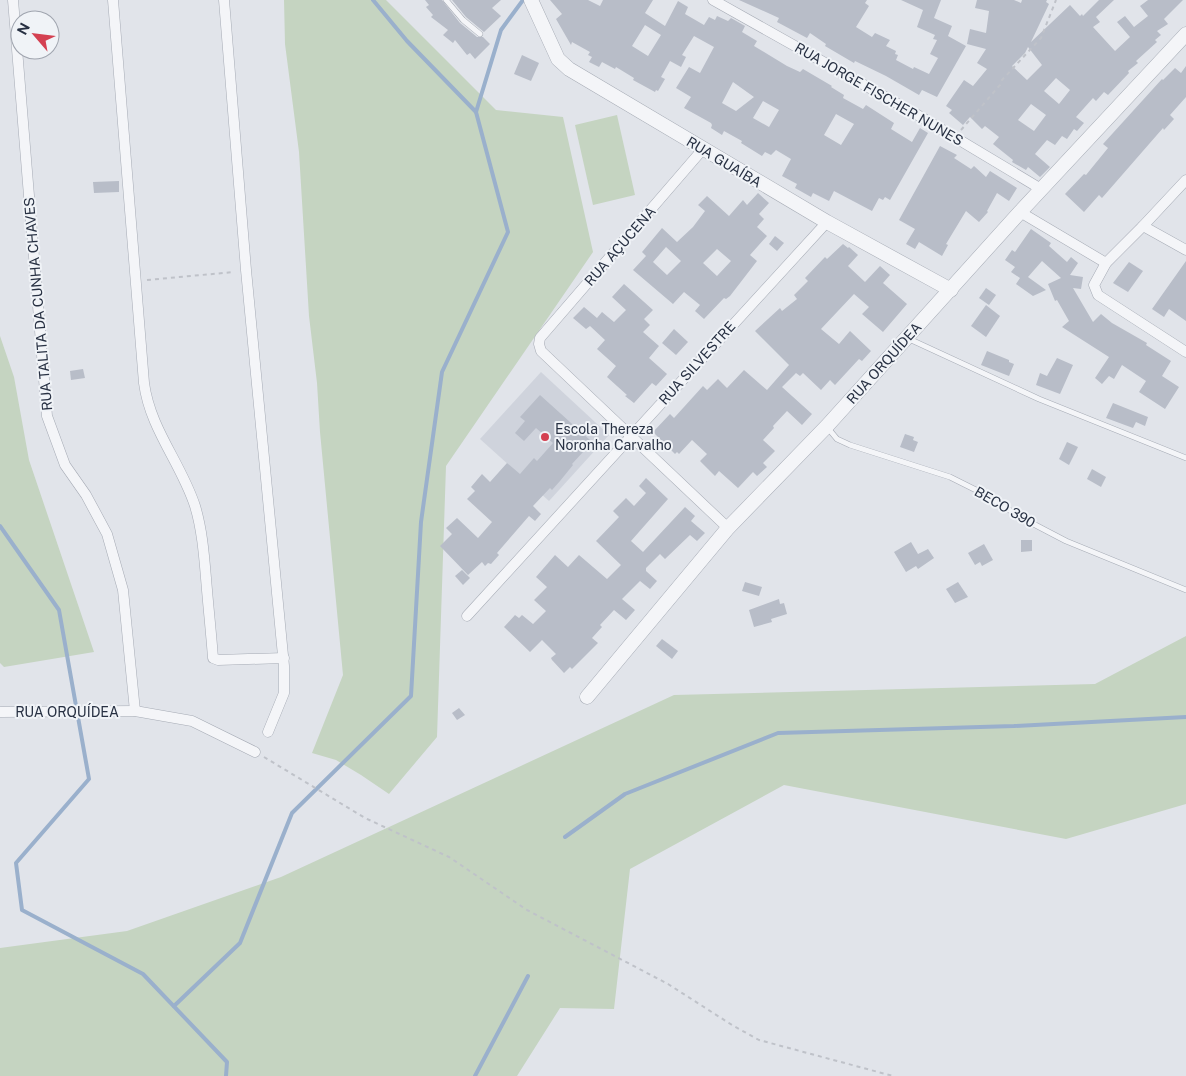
<svg xmlns="http://www.w3.org/2000/svg" width="1186" height="1076" font-family="'Public Sans',sans-serif">
<rect width="100%" height="100%" fill="#e1e4ea"/>
<path fill="#cfd3dc" d="M541 372 609 435 549 501 480 439Z"/>
<g fill="#c5d4c1">
<path d="M284 0H386L496 110 563 117 593 252 446 466 437 737 389 794 361 775 336 760 312 753 343 675 320 432 317 383 309 316 299 152 285 44Z"/>
<path d="M617 115 635 195 593 205 575 125Z"/>
<path d="M0 336 14 377 29 460 94 652 4 667 0 663Z"/>
<path d="M1186 636V804L1066 839 784 785 630 869 614 1009 560 1008 517 1076H0V948L127 931 281 877 674 695 1095 684Z"/>
</g>
<g fill="none" stroke-linecap="round" stroke-linejoin="round">
<g stroke="#9ab0cc" stroke-width="4">
<path d="M373 0 407 41 476 112"/>
<path d="M0 526 59 610 89 779 16 863 22 910 143 974 227 1062 226 1076"/>
<path d="M565 837 625 794 778 733 1014 726 1186 717"/>
<path d="M174 1006 240 943 292 813 411 696 421 522 442 372 508 232 476 112 501 30 523 0"/>
<path d="M475 1076 528 976"/>
</g>
</g>
<g fill="#b8bdc8" fill-rule="evenodd">
<path d="M425 0H442L460 23 477 37H483L490 44 475 59 470 53 467 55 455 40 453 43 443 35 448 30 431 17 433 15 426 7 429 5Z"/>
<path d="M452 0H501L492 8 501 16 484 32 466 17Z"/>
<path d="M550 0H588L600 6 603 0H653L645 13 665 26 678 1 688 7 685 14 704 25 709 17 715 20 717 16 728 21 731 18 745 26 742 32 757 41 754 46 787 66 800 72 803 69 832 86 831 87 844 95 843 98 863 109 866 105 894 123 891 129 912 142 920 128 928 133 890 200 885 197 883 200 879 198 872 211 834 191 829 201 813 193 811 197 795 188 797 184 782 176 791 159 776 150 771 155 765 152 762 156 741 143 742 141 724 131 722 135 711 128 712 125 711 123 684 108 691 97 676 88 689 67 700 73 714 47 694 36 682 55 686 57 681 67 670 61 661 77 665 79 658 91 656 90 655 92 633 80 634 78 616 67 615 69 602 62 599 67 589 62 592 57 588 55 590 52 572 42 571 45 556 19 562 14ZM645 25 661 35 648 56 632 46ZM733 82 754 97 736 111 722 103ZM763 101 779 110 769 127 753 118ZM836 114 854 124 841 145 824 135Z"/>
<path d="M739 0H867L865 3 869 6 856 27 872 37 875 33 890 40 886 46 896 51 895 54 898 55 896 60 913 69 914 67 929 74 938 58 930 54 937 40 933 39 935 35 917 27 923 10 901 0H941L934 18 952 26 948 36 966 46 937 97 922 90 919 95 886 76 855 61 854 63 825 46 826 44 810 33 807 38 777 22 779 18Z"/>
<path d="M977 0H1014L1021 3 1022 0H1047L1046 2 1049 4 1031 42 1070 5 1080 16 1082 14 1083 16 1099 0H1114L1096 17 1100 22 1093 27 1115 51 1130 37 1117 22 1125 16 1134 27 1148 16 1140 6 1148 0H1183L1164 19 1168 24 1157 31 1161 35 1155 40 1157 42 1136 61 1138 63 1128 71 1129 73 1108 95 1104 92 1096 101 1093 98 1076 117 1084 123 1077 131 1074 129 1067 139 1062 136 1055 145 1047 140 1035 154 1050 167 1040 177 1028 167 1026 170 1012 162 1013 160 993 144 999 137 985 126 982 129 970 117 963 125 949 113 952 110 946 106 964 80 973 86 987 69 977 63 986 49 967 44 970 29 986 33 989 11 975 8ZM1028 47 1042 65 1027 80 1012 66 1025 53ZM1056 78 1070 90 1059 104 1044 91ZM1031 104 1046 115 1034 131 1018 120Z"/>
<path d="M522 55 539 63 531 81 514 74Z"/>
<path d="M1186 66V97L1170 115 1174 119 1164 130 1163 128 1102 198 1099 195 1084 212 1065 194 1084 174 1086 175 1108 148 1103 144 1162 79 1163 80 1175 68 1181 73Z"/>
<path d="M940 146 957 155 954 158 971 169 974 166 986 177 990 171 1017 188 1009 201 997 193 987 211 988 212 979 222 966 211 946 244 948 245 942 256 919 242 915 249 906 244 915 229 899 220Z"/>
<path d="M119 181V192L94 193 93 182Z"/>
<path d="M758 193 769 203 759 214 764 219 757 227 767 236 750 255 757 261 730 296 726 299 724 298 704 319 695 311 700 305 684 292 673 304 633 270 646 256 642 252 662 228 677 242 693 227 705 211 698 205 707 196 729 216 743 200 747 205ZM666 247 681 261 667 275 653 262ZM717 249 731 261 717 276 703 263Z"/>
<path d="M1031 229 1051 243 1049 246 1067 262 1071 257 1078 263 1070 275 1083 277 1081 289 1073 288 1093 322 1101 314 1112 323 1147 343 1146 345 1171 361 1162 376 1179 387 1165 409 1139 392 1146 381 1122 365 1114 379 1109 376 1102 384 1095 378 1109 357 1062 327 1069 321 1057 300 1055 301 1048 284 1061 278 1042 261 1028 277 1046 290 1033 296 1016 284 1020 278 1011 272 1015 267 1005 260 1012 250 1015 252Z"/>
<path d="M775 236 784 243 777 251 769 244Z"/>
<path d="M843 244 848 248 849 247 858 255 848 266 865 282 880 266 890 275 883 283 907 304 883 332 862 314 869 307 854 294 821 329 839 344 850 331 871 351 862 361 859 359 835 385 830 380 821 390 803 373 800 376 796 373 782 387 812 414 802 425 787 411 773 426 774 428 763 440 775 451 763 463 767 467 757 476 753 472 738 488 719 471 715 476 700 461 707 454 692 440 679 454 677 452 675 454 653 432 670 414 674 418 703 386 707 390 718 379 727 388 744 370 767 390 789 365 755 331 780 308 782 311 797 299 794 295 808 281 805 278 825 257 827 259Z"/>
<path d="M1186 261V321L1169 309 1164 317 1152 309Z"/>
<path d="M1129 262 1143 271 1128 292 1113 283Z"/>
<path d="M624 284 653 310 644 319 650 325 643 332 659 346 649 358 667 374 656 386 652 383 634 403 625 396 627 395 607 377 616 366 597 349 605 340 590 326 586 329 573 318 584 307 597 318 602 312 614 322 626 310 612 297Z"/>
<path d="M986 288 996 295 989 305 979 298Z"/>
<path d="M986 305 1000 316 986 337 971 326Z"/>
<path d="M674 329 688 342 676 355 662 343Z"/>
<path d="M987 351 1009 360V362L1014 364 1009 376 981 365Z"/>
<path d="M1057 358 1073 365 1060 394 1036 385 1040 373 1047 376Z"/>
<path d="M83 369 85 378 71 380 70 371Z"/>
<path d="M540 395 590 440 581 450 583 452 572 464 573 465 560 481 552 490 550 488 533 506 541 514 535 521 529 516 497 553 499 555 491 564 488 563 485 566 482 562 468 575 440 546 452 534 446 528 457 518 478 538 492 522 467 499 475 491 471 487 482 474 490 482 507 463 520 474 534 458 537 461 553 443 536 428 524 441 515 433 525 421 520 417Z"/>
<path d="M1113 403 1148 417 1145 426 1136 422 1133 428 1106 418Z"/>
<path d="M905 434 914 437 913 440 918 442 914 452 900 447Z"/>
<path d="M1067 442 1078 447 1069 465 1059 459Z"/>
<path d="M1092 469 1106 477 1101 487 1087 479Z"/>
<path d="M646 478 668 499 631 541 643 552 685 507 695 516 691 521 705 533 697 541 690 535 665 559 660 554 646 568V571L657 581 650 589 640 581 622 599 635 610 626 620 614 610 600 625 602 627 592 638 598 643 572 669 570 667 564 673 552 660 551 658 556 654 542 640 530 652 504 627 515 615 519 618 522 615 533 624 546 611 534 600 547 587 536 577 555 555 568 567 579 555 607 579 621 565 596 541 619 517 613 511 626 498 634 506 646 493 639 486Z"/>
<path d="M1021 540H1032V551L1021 552Z"/>
<path d="M911 542 918 554 928 549 934 558 918 569 916 566 906 572 894 552Z"/>
<path d="M984 544 993 560 982 566 980 562 975 565 968 553Z"/>
<path d="M462 570 470 578 463 585 455 576Z"/>
<path d="M745 582 762 587 759 596 742 591Z"/>
<path d="M958 582 968 597 955 603 946 589Z"/>
<path d="M779 599 780 604 784 603 787 614 771 619 772 622 754 627 749 610Z"/>
<path d="M662 639 678 651 672 659 656 646Z"/>
<path d="M459 708 465 715 457 720 452 713Z"/>
</g>
<g fill="none" stroke-linecap="round" stroke-linejoin="round">
<defs>
<g id="service">
<path d="M446 0 463 20 480 34"/>
<path d="M907 338 1039 399 1186 458"/>
<path d="M827 427 837 439 850 445 950 477 984 494 1022 518 1066 541 1186 590"/>
</g>
<g id="minor">
<path d="M13 0 47 416 65 465 86 495 107 534 123 590 135 711"/>
<path d="M113 0 144 383C150 429 181 463 195 506 202 529 204 554 206 578 208 604 211 631 213 658L218 660 284 658"/>
<path d="M224 0 246 270 284 666V693L268 732"/>
<path d="M713 0 916 114 1041 189"/>
<path d="M703 149 540 338 539 344 541 351 728 528"/>
<path d="M1186 180 1143 226 1106 263 1094 285 1098 295 1186 352"/>
<path d="M1020 212 1106 263"/>
<path d="M1143 226 1186 250"/>
<path d="M467 616 827 222"/>
<path d="M0 712 135 711 192 721 255 752"/>
</g>
<g id="tertiary">
<path d="M531 0 558 59 569 69 827 222 951 290"/>
<path d="M587 697 728 528 827 426 1020 212 1186 34"/>
</g>
</defs>
<use href="#service" stroke="#a6abb5" stroke-width="6"/>
<use href="#minor" stroke="#a6abb5" stroke-width="11"/>
<use href="#tertiary" stroke="#a6abb5" stroke-width="15"/>
<g stroke="#bfc2c9" stroke-width="2" stroke-dasharray="4 4" stroke-linecap="butt">
<path d="M961 130 1000 85 1002 80 1041 38 1056 0"/>
<path d="M147 280 234 272"/>
<path d="M264 757 365 818 449 857 527 910 668 984 732 1025 759 1040 893 1076"/>
</g>
<use href="#service" stroke="#f4f5f8" stroke-width="5"/>
<use href="#minor" stroke="#f4f5f8" stroke-width="10"/>
<use href="#tertiary" stroke="#f4f5f8" stroke-width="14"/>
</g>
<circle fill="#d44051" stroke="#f0f3f7" stroke-width="2" cx="545" cy="437" r="5"/>
<g text-anchor="middle" stroke-width="4" stroke-linejoin="round" paint-order="stroke">
<g font-size="14" fill="#283143" stroke="#f0f3f7">
<text transform="translate(879 94) rotate(30)" y="5">RUA JORGE FISCHER NUNES</text>
<text transform="translate(724 162) rotate(31)" y="5">RUA GUAÍBA</text>
<text transform="translate(620 246) rotate(-49)" y="5">RUA AÇUCENA</text>
<text transform="translate(38 304) rotate(-95)" y="5">RUA TALITA DA CUNHA CHAVES</text>
<text transform="translate(697 363) rotate(-48)" y="5">RUA SILVESTRE</text>
<text transform="translate(884 363) rotate(-48)" y="5">RUA ORQUÍDEA</text>
<text transform="translate(1005 507) rotate(30)" y="5">BECO 390</text>
<text x="67" y="717">RUA ORQUÍDEA</text>
</g>
<g font-size="14" fill="#283143" stroke="#f0f3f7" text-anchor="start">
<text x="555" y="434">Escola Thereza<tspan x="555" dy="16">Noronha Carvalho</tspan></text>
</g>
</g>
<g transform="translate(35 35) rotate(298)"><circle r="24" fill="#f0f3f7" stroke="#a0a5af"/>
<path d="M0-4L9 19L0 12L-9 19Z" fill="#d44051"/>
<text y="-8" font-size="14" font-weight="bold" text-anchor="middle" fill="#283143">N</text>
</g>
</svg>
